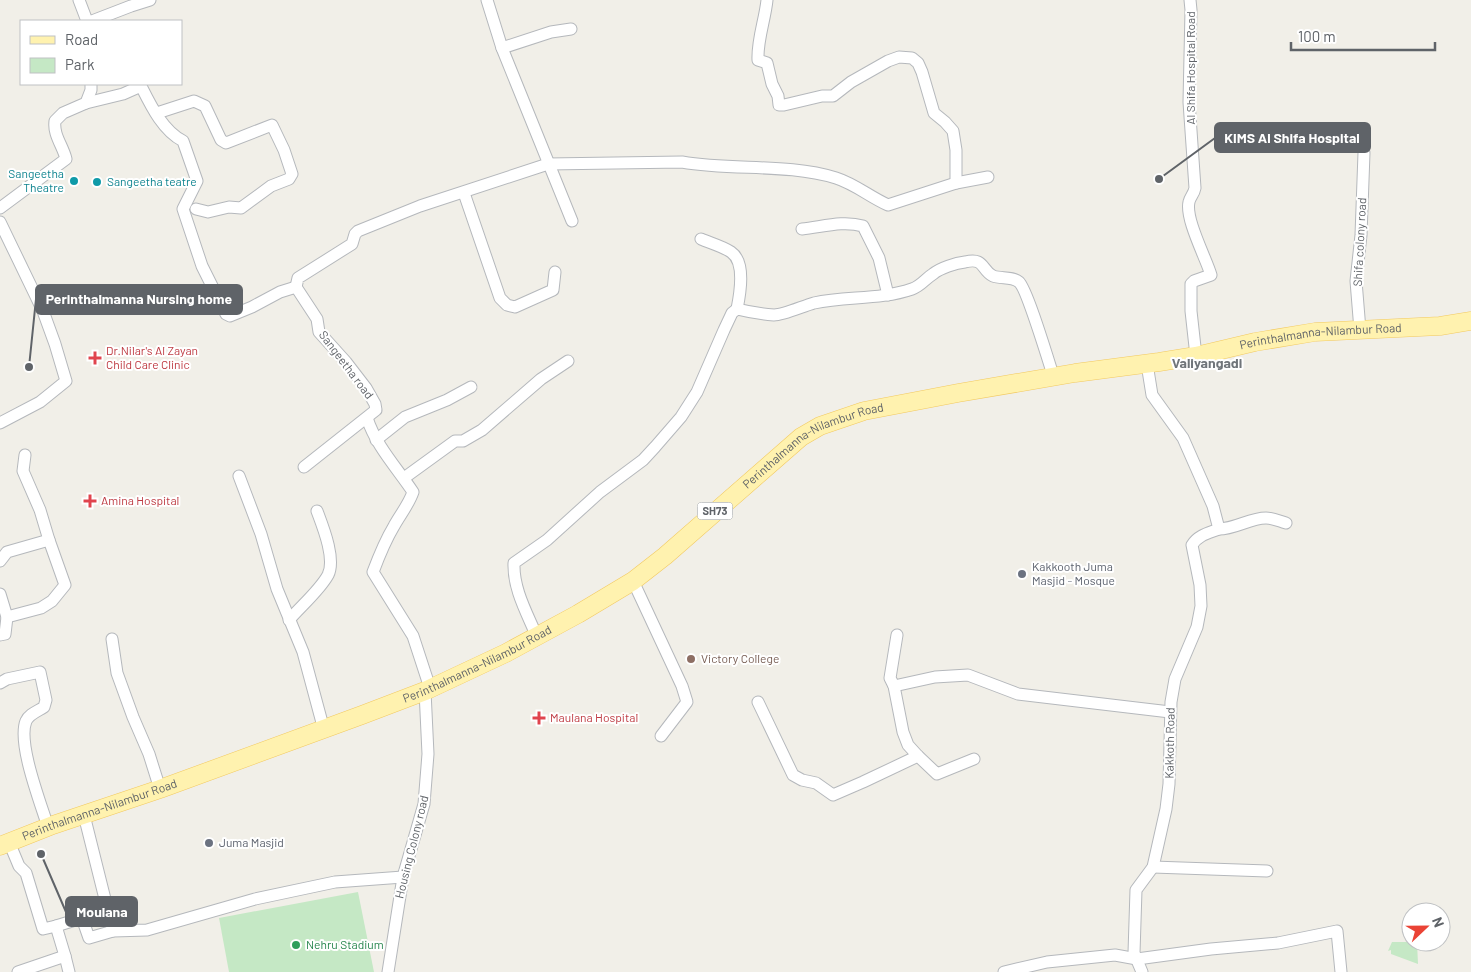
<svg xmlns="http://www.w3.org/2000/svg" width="1471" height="972" font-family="Barlow,sans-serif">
<rect width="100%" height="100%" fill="#f1efe8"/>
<g fill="#c5e8c5">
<path d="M358 892 374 972H229L219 918Z"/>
<path d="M1392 942H1417L1418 964 1391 954V950L1388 951Z"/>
</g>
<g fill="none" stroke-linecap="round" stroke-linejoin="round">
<defs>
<g id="minor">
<path d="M79 0 87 21"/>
<path d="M487 0 502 48 572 221"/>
<path d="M1190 0 1191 10 1189 102 1195 188C1194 194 1190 197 1189 202 1185 219 1206 258 1211 275L1194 281 1191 284V311L1196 356"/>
<path d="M92 21 131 6 150 0"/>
<path d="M502 48 551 32 571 29"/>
<path d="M86 103 123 94 141 86C151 106 163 131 183 141L197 181 183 209 202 266 226 314 230 316 252 307 280 292 296 287"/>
<path d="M157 113 194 101 205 106 221 140 226 143 272 125 284 150 292 174 289 179 271 186 241 208 229 207 208 212 196 209"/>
<path d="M956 183 988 177"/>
<path d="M464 193 500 298 507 305 515 307 553 290 555 272"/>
<path d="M0 208 66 159C63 146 53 135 55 121L63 113 86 103 91 90V84"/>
<path d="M0 222 43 311 55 344 66 381 40 402 0 423"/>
<path d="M802 229C822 227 843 220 863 226L879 258 888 295"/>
<path d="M701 239C710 243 722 246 731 252 746 262 740 294 737 309"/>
<path d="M296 287 298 278 352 244 355 234 358 231 420 206 548 164 682 162C733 171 787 163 836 178 855 184 870 197 888 205L956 183V150L953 131 945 122 934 113 922 72 918 63 912 58 899 57 888 61 851 82 833 96H822L784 105H779L778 96 772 84 767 63 758 60C757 40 765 20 767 0"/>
<path d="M296 287 317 319 319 332 346 362 366 388 375 404 376 410 304 467"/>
<path d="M1360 330 1356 281 1361 235 1364 153"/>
<path d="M367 418C376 446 397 468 413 492 409 504 400 515 394 526 385 541 379 556 373 572L413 636 430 688"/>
<path d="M376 440 405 417 447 400 471 387"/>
<path d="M25 455 23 471 40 510 49 540"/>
<path d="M239 476 261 534 277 589 303 652 324 730"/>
<path d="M404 478 455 441H463L482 430 541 379 568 361"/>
<path d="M1219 529C1235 529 1250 518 1266 518 1273 518 1279 521 1286 523"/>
<path d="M0 561 7 552 49 540 65 585 52 601 41 608 7 617"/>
<path d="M633 581 682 686 687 702 661 736"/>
<path d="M0 594 7 617 5 634 0 635"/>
<path d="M289 620C300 607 320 590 328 575 336 559 323 527 317 511"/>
<path d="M897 635 890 678 894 686 903 732 908 745 918 756 937 774 974 759"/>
<path d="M537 637C527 613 513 589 514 563L547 540 600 492 643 460 655 447 681 417 697 392 724 330 732 313 737 309C749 312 762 314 774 315 784 315 803 306 814 303 847 296 880 300 912 289 921 286 925 279 933 274 940 268 956 263 965 262 985 257 981 270 993 276 1001 279 1012 276 1019 282 1027 289 1049 363 1054 378"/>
<path d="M112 639 117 673 133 717 149 754 160 789"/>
<path d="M0 683 7 679 40 672 46 700 44 707C38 711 29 714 26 721 17 743 41 804 48 827"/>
<path d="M894 686 935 677 968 675 1018 694 1170 712"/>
<path d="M758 702 793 775 802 780 816 783 833 795 863 782 918 756"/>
<path d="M84 815 113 931"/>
<path d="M9 842 19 866 26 873 43 929 56 926 65 956 18 972"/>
<path d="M1153 867 1267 871"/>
<path d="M56 926 82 918 89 938 113 931 147 930 255 899 335 882 403 877"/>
<path d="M65 956 69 972"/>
<path d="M388 972 403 877 424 804 428 754 425 691"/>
<path d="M1004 972 1047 962 1115 955 1137 959 1211 949 1278 943 1337 931 1341 972"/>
<path d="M1142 972 1134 953 1136 890 1153 867 1166 809 1169 784 1171 702 1175 679 1197 627 1201 606 1200 585 1192 545C1198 535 1209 533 1219 529L1213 506 1183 438 1152 395 1147 364"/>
</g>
<g id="primary">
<path id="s1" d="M0 846 53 825 160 789 362 715 425 691 506 653 578 614 633 581 665 556 801 437 820 426 864 411 958 393 1075 373 1159 362 1196 356 1255 342 1315 332 1440 326 1471 321"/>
</g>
</defs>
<use href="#minor" stroke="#b5b8bc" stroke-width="13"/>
<use href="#primary" stroke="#f2c960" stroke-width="19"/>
<use href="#minor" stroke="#fff" stroke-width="11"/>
<use href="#primary" stroke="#fff2af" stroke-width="18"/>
</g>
<g fill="#0f9aa8" stroke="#fff" stroke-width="2">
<circle cx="74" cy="181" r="5"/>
<circle cx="97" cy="182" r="5"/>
</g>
<g fill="#e0444e" stroke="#fff" stroke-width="2">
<path d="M92.5 350.5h5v5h5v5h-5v5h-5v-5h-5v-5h5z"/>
<path d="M87.5 493.5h5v5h5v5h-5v5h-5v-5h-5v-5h5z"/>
<path d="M536.5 710.5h5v5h5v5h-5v5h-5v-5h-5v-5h5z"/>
</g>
<g fill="#6b7280" stroke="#fff" stroke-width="2">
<circle cx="1022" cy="574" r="5"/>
<circle cx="209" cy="843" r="5"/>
</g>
<circle fill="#8d6e63" stroke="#fff" stroke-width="2" cx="691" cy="659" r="5"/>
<circle fill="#2e9e5b" stroke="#fff" stroke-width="2" cx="296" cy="945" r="5"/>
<g text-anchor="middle" stroke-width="4" stroke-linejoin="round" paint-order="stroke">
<rect fill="#fff" stroke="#8f9295" stroke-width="1" x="697.5" y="502.5" width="35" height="17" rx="4"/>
<g font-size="11" font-weight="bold" fill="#5f6368">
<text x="715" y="515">SH73</text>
</g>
<g font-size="12" fill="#5f6368" stroke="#fff">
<text transform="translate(1191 68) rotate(-90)" y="4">Al Shifa Hospital Road</text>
<text transform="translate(1360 242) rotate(-87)" y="4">Shifa colony road</text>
<text dy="4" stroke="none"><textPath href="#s1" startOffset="1441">Perinthalmanna-Nilambur Road</textPath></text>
<text transform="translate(346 365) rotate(53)" y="4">Sangeetha road</text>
<text dy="4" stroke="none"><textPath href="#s1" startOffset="916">Perinthalmanna-Nilambur Road</textPath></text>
<text dy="4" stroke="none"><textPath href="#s1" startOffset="511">Perinthalmanna-Nilambur Road</textPath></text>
<text transform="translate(1170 743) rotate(-89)" y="4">Kakkoth Road</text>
<text dy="4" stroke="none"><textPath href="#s1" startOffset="106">Perinthalmanna-Nilambur Road</textPath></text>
<text transform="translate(412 847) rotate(-76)" y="4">Housing Colony road</text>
</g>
<g font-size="12" fill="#0d838f" stroke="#fff" text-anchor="end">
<text x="64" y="178">Sangeetha<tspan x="64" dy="14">Theatre</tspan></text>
<text x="107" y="186" text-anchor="start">Sangeetha teatre</text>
</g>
<g font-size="12" fill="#be3a42" stroke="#fff" text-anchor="start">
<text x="106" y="355">Dr.Nilar's Al Zayan<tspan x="106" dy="14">Child Care Clinic</tspan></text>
<text x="101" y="505">Amina Hospital</text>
<text x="550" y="722">Maulana Hospital</text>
</g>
<g font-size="12" fill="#5b616d" stroke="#fff" text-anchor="start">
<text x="1032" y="571">Kakkooth Juma<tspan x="1032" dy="14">Masjid - Mosque</tspan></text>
<text x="219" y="847">Juma Masjid</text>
</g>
<g font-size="12" fill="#785e54" stroke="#fff" text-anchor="start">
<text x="701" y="663">Victory College</text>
</g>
<g font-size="12" fill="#27864d" stroke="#fff" text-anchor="start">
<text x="306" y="949">Nehru Stadium</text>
</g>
<g font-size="14" font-weight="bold" fill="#70757a" stroke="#fff">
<text x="1207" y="368">Valiyangadi</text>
</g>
</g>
<path fill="none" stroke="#5f6368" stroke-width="2" d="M1159 179L1215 138M29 367L36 299M41 854L66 912"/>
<g fill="#5f6368" stroke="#fff" stroke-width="2">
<circle cx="1159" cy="179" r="5"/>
<circle cx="29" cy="367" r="5"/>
<circle cx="41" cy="854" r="5"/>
</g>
<g fill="#5f6368" stroke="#5f6368" stroke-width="2">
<rect x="1215" y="123" width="155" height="29" rx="5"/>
<rect x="36" y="285" width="206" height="29" rx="5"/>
<rect x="66" y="897" width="71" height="29" rx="5"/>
</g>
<g font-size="14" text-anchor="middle" font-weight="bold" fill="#fff">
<text x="1292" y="143">KIMS Al Shifa Hospital</text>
<text x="139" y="304">Perinthalmanna Nursing home</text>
<text x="102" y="917">Moulana</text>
</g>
<rect x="20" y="20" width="162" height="65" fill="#ffffff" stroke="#bfc1c3"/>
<rect x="30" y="36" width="25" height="8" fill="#fff2af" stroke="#bfc1c3"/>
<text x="65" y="45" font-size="15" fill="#5f6368">Road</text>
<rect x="30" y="58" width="25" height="15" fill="#c5e8c5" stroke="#bfc1c3"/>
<text x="65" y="70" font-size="15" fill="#5f6368">Park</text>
<g transform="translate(1426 927) rotate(68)"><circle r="24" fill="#ffffff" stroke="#bfc1c3"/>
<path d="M0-4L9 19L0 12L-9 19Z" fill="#ea4335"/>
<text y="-8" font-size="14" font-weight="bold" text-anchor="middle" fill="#5f6368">N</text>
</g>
<path d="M1291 42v8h144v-8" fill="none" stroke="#5f6368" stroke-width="2.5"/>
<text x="1298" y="42" font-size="15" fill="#5f6368" stroke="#ffffff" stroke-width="4" paint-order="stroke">100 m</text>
</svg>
